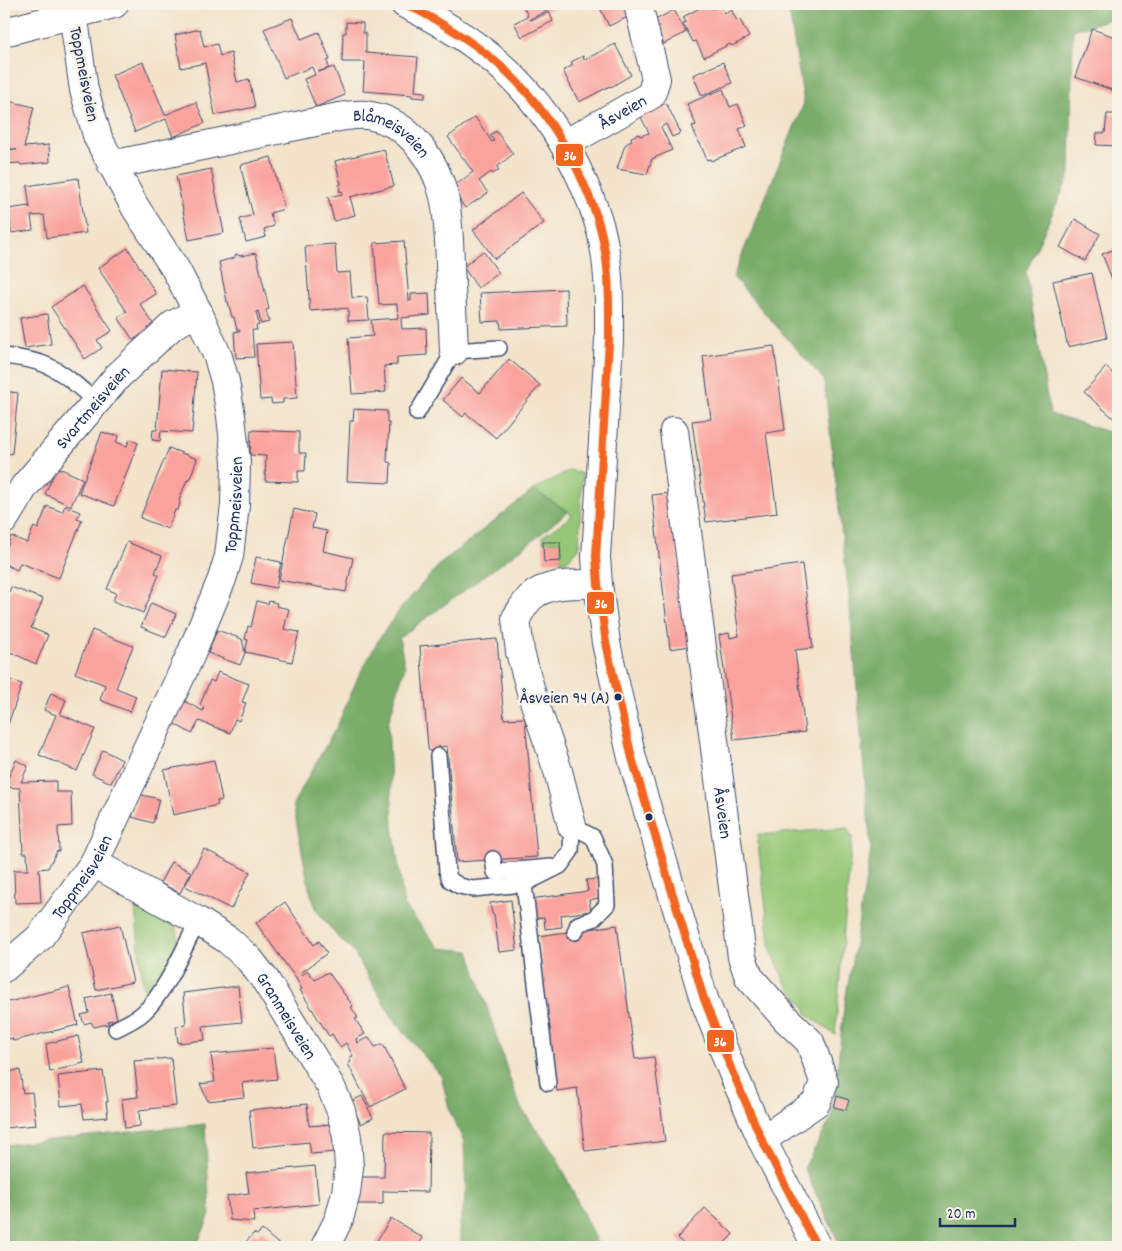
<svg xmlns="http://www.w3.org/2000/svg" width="1122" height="1251" font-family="Dekko,sans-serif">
<rect width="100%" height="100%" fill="#f7f3e8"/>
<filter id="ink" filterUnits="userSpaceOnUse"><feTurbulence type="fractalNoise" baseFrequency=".02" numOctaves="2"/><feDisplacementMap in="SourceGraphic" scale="10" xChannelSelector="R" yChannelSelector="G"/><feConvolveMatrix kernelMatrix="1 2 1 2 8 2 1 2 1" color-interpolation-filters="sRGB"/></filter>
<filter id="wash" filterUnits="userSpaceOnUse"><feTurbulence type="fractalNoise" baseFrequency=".0096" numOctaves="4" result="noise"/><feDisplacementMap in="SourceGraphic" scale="20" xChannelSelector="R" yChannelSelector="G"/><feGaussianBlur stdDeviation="1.12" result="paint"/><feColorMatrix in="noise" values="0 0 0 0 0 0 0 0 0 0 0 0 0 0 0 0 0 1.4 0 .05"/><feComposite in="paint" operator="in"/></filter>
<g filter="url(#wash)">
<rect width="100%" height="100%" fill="#f3e3ca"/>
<g fill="#96c777" stroke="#587b6a">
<path d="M570 470 582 474 579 549 566 561H561L560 542H543V536L572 516 568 511 533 490Z"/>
<path d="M847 828 852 837 835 1035 807 1014 806 1009 786 984 771 950 757 835Z"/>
<path d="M134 898C145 904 157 908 166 915 195 937 163 973 149 994L143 987Z"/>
</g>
<g fill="#78ac68" stroke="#4a6e63">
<path d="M788 4H1118V17L1073 30 1070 174 1026 272 1050 414 1118 435V1247H841L804 1168 832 1117 844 1008 871 850 849 595 824 380 733 277 804 103Z"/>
<path d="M533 490 568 511 536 538 399 638 405 667 388 723 393 826 404 905 439 948 469 951 512 1085 521 1108 556 1156 599 1247H462L459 1229 466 1196 464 1142 450 1112 441 1076 394 1020 351 948 340 940 317 911 309 888 293 804 338 724 358 677 379 639 401 608 440 564Z"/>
<path d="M205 1124 210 1215 196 1247H4V1145C71 1137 138 1132 205 1124Z"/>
</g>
<g id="blocks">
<g fill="#faa29c">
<path d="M522 4H561L530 19 531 20 549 12 553 21 522 37 514 23 528 16Z"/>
<path d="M598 4H627L632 15 609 26Z"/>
<path d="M707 4H711L713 9 720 5 725 13 731 9 737 21 740 20 749 37 732 46 730 44 704 57 696 41 693 42 683 23 686 22 683 17Z"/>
<path d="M674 10 686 32 664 44 651 22Z"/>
<path d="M292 18 301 39 319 32 330 60 327 61 329 68 318 72 334 67 345 95 316 107 304 79 315 75 312 67 284 78 264 29Z"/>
<path d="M346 22 363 23V33H366V53L418 57 415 91 425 92V98L412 97V95L363 91 365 62H342L343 33H346Z"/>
<path d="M200 29 204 47 217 44 220 56 231 53 237 82 249 79 255 107 215 115 205 63 181 68 175 35Z"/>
<path d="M1092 29 1118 38V92L1075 77Z"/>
<path d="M615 44 631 75 611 87 610 86 579 102 563 71 573 65 571 62 583 56 584 60Z"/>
<path d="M143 62 165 115 196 102 205 123 173 137 166 119 135 132 112 75Z"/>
<path d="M723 62 732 83 702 96 693 75Z"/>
<path d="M723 89 730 107 738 104 747 126 739 129 746 147 711 161 710 159 707 160 700 143H699L692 126 696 125 687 104Z"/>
<path d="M4 100 34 107 24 147 49 145 50 162 21 165 20 163 4 164 6 149 17 150 4 147Z"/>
<path d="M666 103 681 133 672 137 666 124 661 127 672 150 652 159 647 174 617 169 625 145 632 140 631 137 639 134 640 136 649 133 640 115Z"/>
<path d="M1107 114H1118V146L1096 145 1097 133H1105Z"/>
<path d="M475 117 492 142 494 141 490 135 496 131 513 154 497 167 499 170 493 174 491 172 479 181 488 193 465 208 455 194 453 187 473 172 448 137Z"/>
<path d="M384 149 394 186 350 197 355 215 334 221 328 197 343 194 342 191 340 192 339 185 341 184 335 161Z"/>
<path d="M271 157 284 209 270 213 274 226 264 229 266 237 246 242 240 219 253 215 240 165Z"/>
<path d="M211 169 224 233 189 240 176 176Z"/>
<path d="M78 178 86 233 47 238 44 215 31 216 33 230 11 233 8 209 29 206 30 208 27 186Z"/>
<path d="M521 193 544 223 495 259 473 230Z"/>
<path d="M1075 219 1100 234 1085 261 1060 247Z"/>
<path d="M404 241 409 301H411V294L429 293 430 315 401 318 402 329 426 328 427 355 397 357V365L384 366 386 392 352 394 348 338 373 336 371 320 398 318 397 304 379 305 374 243Z"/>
<path d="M335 244 337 273 350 272 352 298 367 297 369 320 348 321V308L310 311 305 246Z"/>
<path d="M128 248 156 294 140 304 155 326 133 340 118 317 127 312 98 268Z"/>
<path d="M1118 248V294L1102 254Z"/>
<path d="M483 251 499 273 478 288 463 267Z"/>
<path d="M256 253 269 309 266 310 269 322 261 324 258 311 256 312 259 325 256 326 257 330H252L254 357 236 358 234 332 240 331V330H237L234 317H232L228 302H227L219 262 234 258 236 254 240 256Z"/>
<path d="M1092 273 1107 338 1068 347 1053 281Z"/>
<path d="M83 286 112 331 97 340 102 348 85 359 51 307Z"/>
<path d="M566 289 567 326 501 329 500 321 482 322 480 293Z"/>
<path d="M47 314 51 344 25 348 20 318Z"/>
<path d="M293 342 297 398 283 399V403L272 404 271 399 260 400 256 344Z"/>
<path d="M774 346 785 430 766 433 777 513 706 522 692 421 711 419 703 356Z"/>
<path d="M509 359 540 385 496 438 466 413 463 417 443 400 461 378 480 393Z"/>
<path d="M1106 367 1117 377 1118 375V422L1084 392Z"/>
<path d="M162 369 197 372 192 433 161 431 160 441 152 440 153 430H157Z"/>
<path d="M4 391 18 393 12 454 4 453Z"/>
<path d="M354 409 387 411V423H389L387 462 391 463 390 483 347 481 350 421H353Z"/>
<path d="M251 430 299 432V453H306L305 471H298V482L265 481 266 456 250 455Z"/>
<path d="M102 432 114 436 115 434 119 436 116 442 127 446 130 439 138 443 114 506 79 493Z"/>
<path d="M169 448 197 459 189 481 187 480 179 500 180 503 178 510H175L168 529 140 518Z"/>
<path d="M4 456 7 457 4 477Z"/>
<path d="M57 467 83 479 71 506 45 494Z"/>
<path d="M670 493 690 646 670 649 652 495Z"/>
<path d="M47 506 62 512 65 506 80 512 77 518 82 520 59 578 20 563 17 570 4 564V556L11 536 27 543 34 527 38 529Z"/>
<path d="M294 509 315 514 312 528 327 531 323 551 353 558 346 592 279 580Z"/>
<path d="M127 542 162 556 155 573 159 575 143 613 113 601 116 593 107 589Z"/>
<path d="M543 542H560L561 561 544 562Z"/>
<path d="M256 557 281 562 276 588 251 583Z"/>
<path d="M802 564 813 648 795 650 805 732 734 740 719 635 729 633 730 638 739 636 731 574Z"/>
<path d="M11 587 43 599 31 628 48 635 36 664 4 649V605Z"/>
<path d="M257 601 268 604 269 601 277 603 276 606 289 609 284 629 299 632 292 662 245 652 248 640 245 639 248 626 251 627Z"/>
<path d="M151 603 176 614 166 637 141 627Z"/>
<path d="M92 630 133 646 116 688 136 696 130 712 100 700 105 685 75 673Z"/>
<path d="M217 630 242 639 245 653 240 665 208 653Z"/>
<path d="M497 639 504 719 525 718 537 857 457 862 447 746 438 747 439 751H429L428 748 420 646Z"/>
<path d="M218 672 249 684 242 702 246 703 239 721 235 719 230 733 199 721 192 734 173 723 184 701 203 711 204 707 200 705 210 680 214 682Z"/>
<path d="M4 678 22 684 4 736Z"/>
<path d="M51 693 66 700 60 714 95 729 77 771 39 755 56 715 44 710Z"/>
<path d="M103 750 122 760 111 783 92 774Z"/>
<path d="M16 760 28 766 21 782 56 781V792H71L72 826 58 827 59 852 57 851 48 868 39 869 41 902 15 903 14 870H28L27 853H23L20 788 4 787Z"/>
<path d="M214 760 222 800 217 801 218 805 173 815 164 770Z"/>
<path d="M138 794 159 799 153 823 132 817Z"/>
<path d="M204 849 250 872 231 909 185 886Z"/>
<path d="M171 862 191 872 180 893 160 883Z"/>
<path d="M597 879 599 898 589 900 591 911 561 915 562 927 545 929 544 917 534 919 531 899 588 891 586 880Z"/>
<path d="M511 900 517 950 499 952 494 914H492L490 903Z"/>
<path d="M285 902 314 945 319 941 327 953 301 973 302 975 308 971 315 980 328 972 353 1006 351 1007 358 1018 355 1019 365 1034 356 1039 357 1043 369 1037 375 1047 381 1044 384 1046 405 1089 370 1107 348 1064 351 1062 349 1058 353 1056 346 1043 340 1047 332 1034 329 1036 300 990 302 989 295 977 256 923Z"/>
<path d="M120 925 133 982 96 990 83 933Z"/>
<path d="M617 925 635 1059 654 1057 665 1141 585 1151 577 1088 557 1091 538 936Z"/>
<path d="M238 986 242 1022 203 1026 205 1040 178 1043 176 1026 186 1025 183 993Z"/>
<path d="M69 987 78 1025 13 1041 12 1038 4 1041V1010H5L4 1003Z"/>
<path d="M111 993 117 1019 108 1021V1024L94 1027 91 1022 84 1024 81 1015 89 1013 86 999Z"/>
<path d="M78 1036 84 1063 50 1072 46 1044Z"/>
<path d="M273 1048 277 1079 242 1083 244 1097 208 1101 200 1084 215 1082 211 1054Z"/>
<path d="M171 1058 176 1106 139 1110 140 1126 125 1128 122 1099 138 1097 134 1061Z"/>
<path d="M20 1070 23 1093 32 1092 36 1125 4 1128V1072Z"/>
<path d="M103 1071 108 1102H106L108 1117 84 1119 82 1104 61 1106 58 1076Z"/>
<path d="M362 1096 373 1118 361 1124 350 1102Z"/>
<path d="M837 1096 849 1100 846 1110 834 1107Z"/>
<path d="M307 1104 309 1126 332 1124 335 1152 311 1154 309 1142 253 1148 249 1110Z"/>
<path d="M385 1132 429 1133 428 1192 383 1191V1204H357L358 1177H384Z"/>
<path d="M315 1166 319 1204 253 1211 254 1222 230 1220 227 1196 249 1193 246 1173Z"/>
<path d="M705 1208 733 1234 721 1247H687L677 1238Z"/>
<path d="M391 1218 423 1238 417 1247H373Z"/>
<path d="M262 1230 282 1247H236L241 1242 243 1245 254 1233 257 1235Z"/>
</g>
</g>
</g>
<g filter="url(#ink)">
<use href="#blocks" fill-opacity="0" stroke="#3b4a6e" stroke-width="1"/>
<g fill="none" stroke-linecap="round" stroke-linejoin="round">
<defs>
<g id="service">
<path d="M4 356C18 358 32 359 46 365 65 373 81 389 96 402"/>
<path d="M417 413 454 351 499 348"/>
<path d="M438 756 447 871 450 880 460 886 473 889 524 884 560 866 571 851 572 826 593 837 605 865 607 905 593 919 578 924 575 932"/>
<path d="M493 859 495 872 551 867"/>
<path d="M524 884 548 1083"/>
<path d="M116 1029C125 1024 135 1020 143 1013 164 995 185 946 198 921"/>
</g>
<g id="minor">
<path id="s1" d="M565 144 651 95 656 79 638 4"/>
<path id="s2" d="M112 165 339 117C348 116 357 114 366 115 388 118 406 129 420 147 449 183 448 219 450 263 451 293 453 322 454 351"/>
<path id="s3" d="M674 431 742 957 749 977 787 1020 810 1042 824 1082 816 1103 762 1140"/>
<path id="s4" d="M4 520 24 487 118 376 173 325 198 312"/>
<path d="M572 826 558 771 532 695 520 652 516 618C520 612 525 603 530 598 547 582 576 584 598 584"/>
<path id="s5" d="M94 863 198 921 228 940 249 959 266 981 331 1087 341 1111 347 1137 349 1168 346 1193 339 1219 325 1247"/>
<path id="s6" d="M4 968 40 937 94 863 191 654 222 579 229 556 235 505 236 462 231 416 225 381 218 357 198 312 176 270 135 207 98 138 84 90 73 13"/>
</g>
<g id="tertiary">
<path d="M405 4C485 43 539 90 578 171 589 195 600 220 604 246 610 277 609 309 609 341L596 557 598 584 606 643 632 758 704 999 732 1071 762 1140 817 1247"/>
<path d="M4 32 114 4"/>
</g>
</defs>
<use href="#service" stroke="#3b4a6e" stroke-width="18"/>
<use href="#minor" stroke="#3b4a6e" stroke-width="30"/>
<use href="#tertiary" stroke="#3b4a6e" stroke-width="30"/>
<use href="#service" stroke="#fff" stroke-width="15"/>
<use href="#minor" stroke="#fff" stroke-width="28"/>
<use href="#tertiary" stroke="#fff" stroke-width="28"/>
<defs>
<path id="bus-1" d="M405 4C485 43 539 90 578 171 589 195 600 220 604 246 610 277 609 309 609 341L596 557 598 584 606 643 632 758 704 999 732 1071 762 1140 817 1247"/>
</defs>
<use href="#bus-1" stroke="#f7f3e8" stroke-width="11"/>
<use href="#bus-1" stroke="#f26522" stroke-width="8"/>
</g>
</g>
<g fill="#1b2f5e" stroke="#f7f3e8" stroke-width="2">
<circle cx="618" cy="697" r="4.5"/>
<circle cx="649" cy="817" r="4.5"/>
</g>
<g text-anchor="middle" stroke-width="5" stroke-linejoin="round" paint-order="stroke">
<g font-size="17" fill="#1b2f5e" stroke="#f7f3e8" text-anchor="end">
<text x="609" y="703">Åsveien 94 (A)</text>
</g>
<g font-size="18" fill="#1b2f5e" stroke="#f7f3e8">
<text transform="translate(85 74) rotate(79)" y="6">Toppmeisveien</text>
<text dy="6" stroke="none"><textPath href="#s1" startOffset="66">Åsveien</textPath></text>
<text dy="6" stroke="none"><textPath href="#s2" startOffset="290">Blåmeisveien</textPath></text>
<text dy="6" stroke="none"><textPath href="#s4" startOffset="144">Svartmeisveien</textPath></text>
<text dy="6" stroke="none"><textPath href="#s6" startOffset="526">Toppmeisveien</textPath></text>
<text dy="6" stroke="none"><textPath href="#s3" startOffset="385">Åsveien</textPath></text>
<text dy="6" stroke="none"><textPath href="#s6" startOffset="121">Toppmeisveien</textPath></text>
<text dy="6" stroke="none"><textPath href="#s5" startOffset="251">Granmeisveien</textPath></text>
</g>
</g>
<g stroke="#f7f3e8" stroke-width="2">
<rect x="555" y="143" width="29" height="24" rx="5" fill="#f26522"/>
<rect x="586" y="591" width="29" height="24" rx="5" fill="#f26522"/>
<rect x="706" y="1029" width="29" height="24" rx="5" fill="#f26522"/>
</g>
<g font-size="14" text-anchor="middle" font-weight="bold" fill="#fff">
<text x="570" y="160">36</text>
<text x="601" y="608">36</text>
<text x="720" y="1046">36</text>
</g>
<rect width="1122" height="1251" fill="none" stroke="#f7f3e8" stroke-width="20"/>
<path d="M940 1218v8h75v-8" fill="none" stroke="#1b2f5e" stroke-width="2.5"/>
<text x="947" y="1218" font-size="15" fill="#1b2f5e" stroke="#f7f3e8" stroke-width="4" paint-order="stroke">20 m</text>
</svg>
